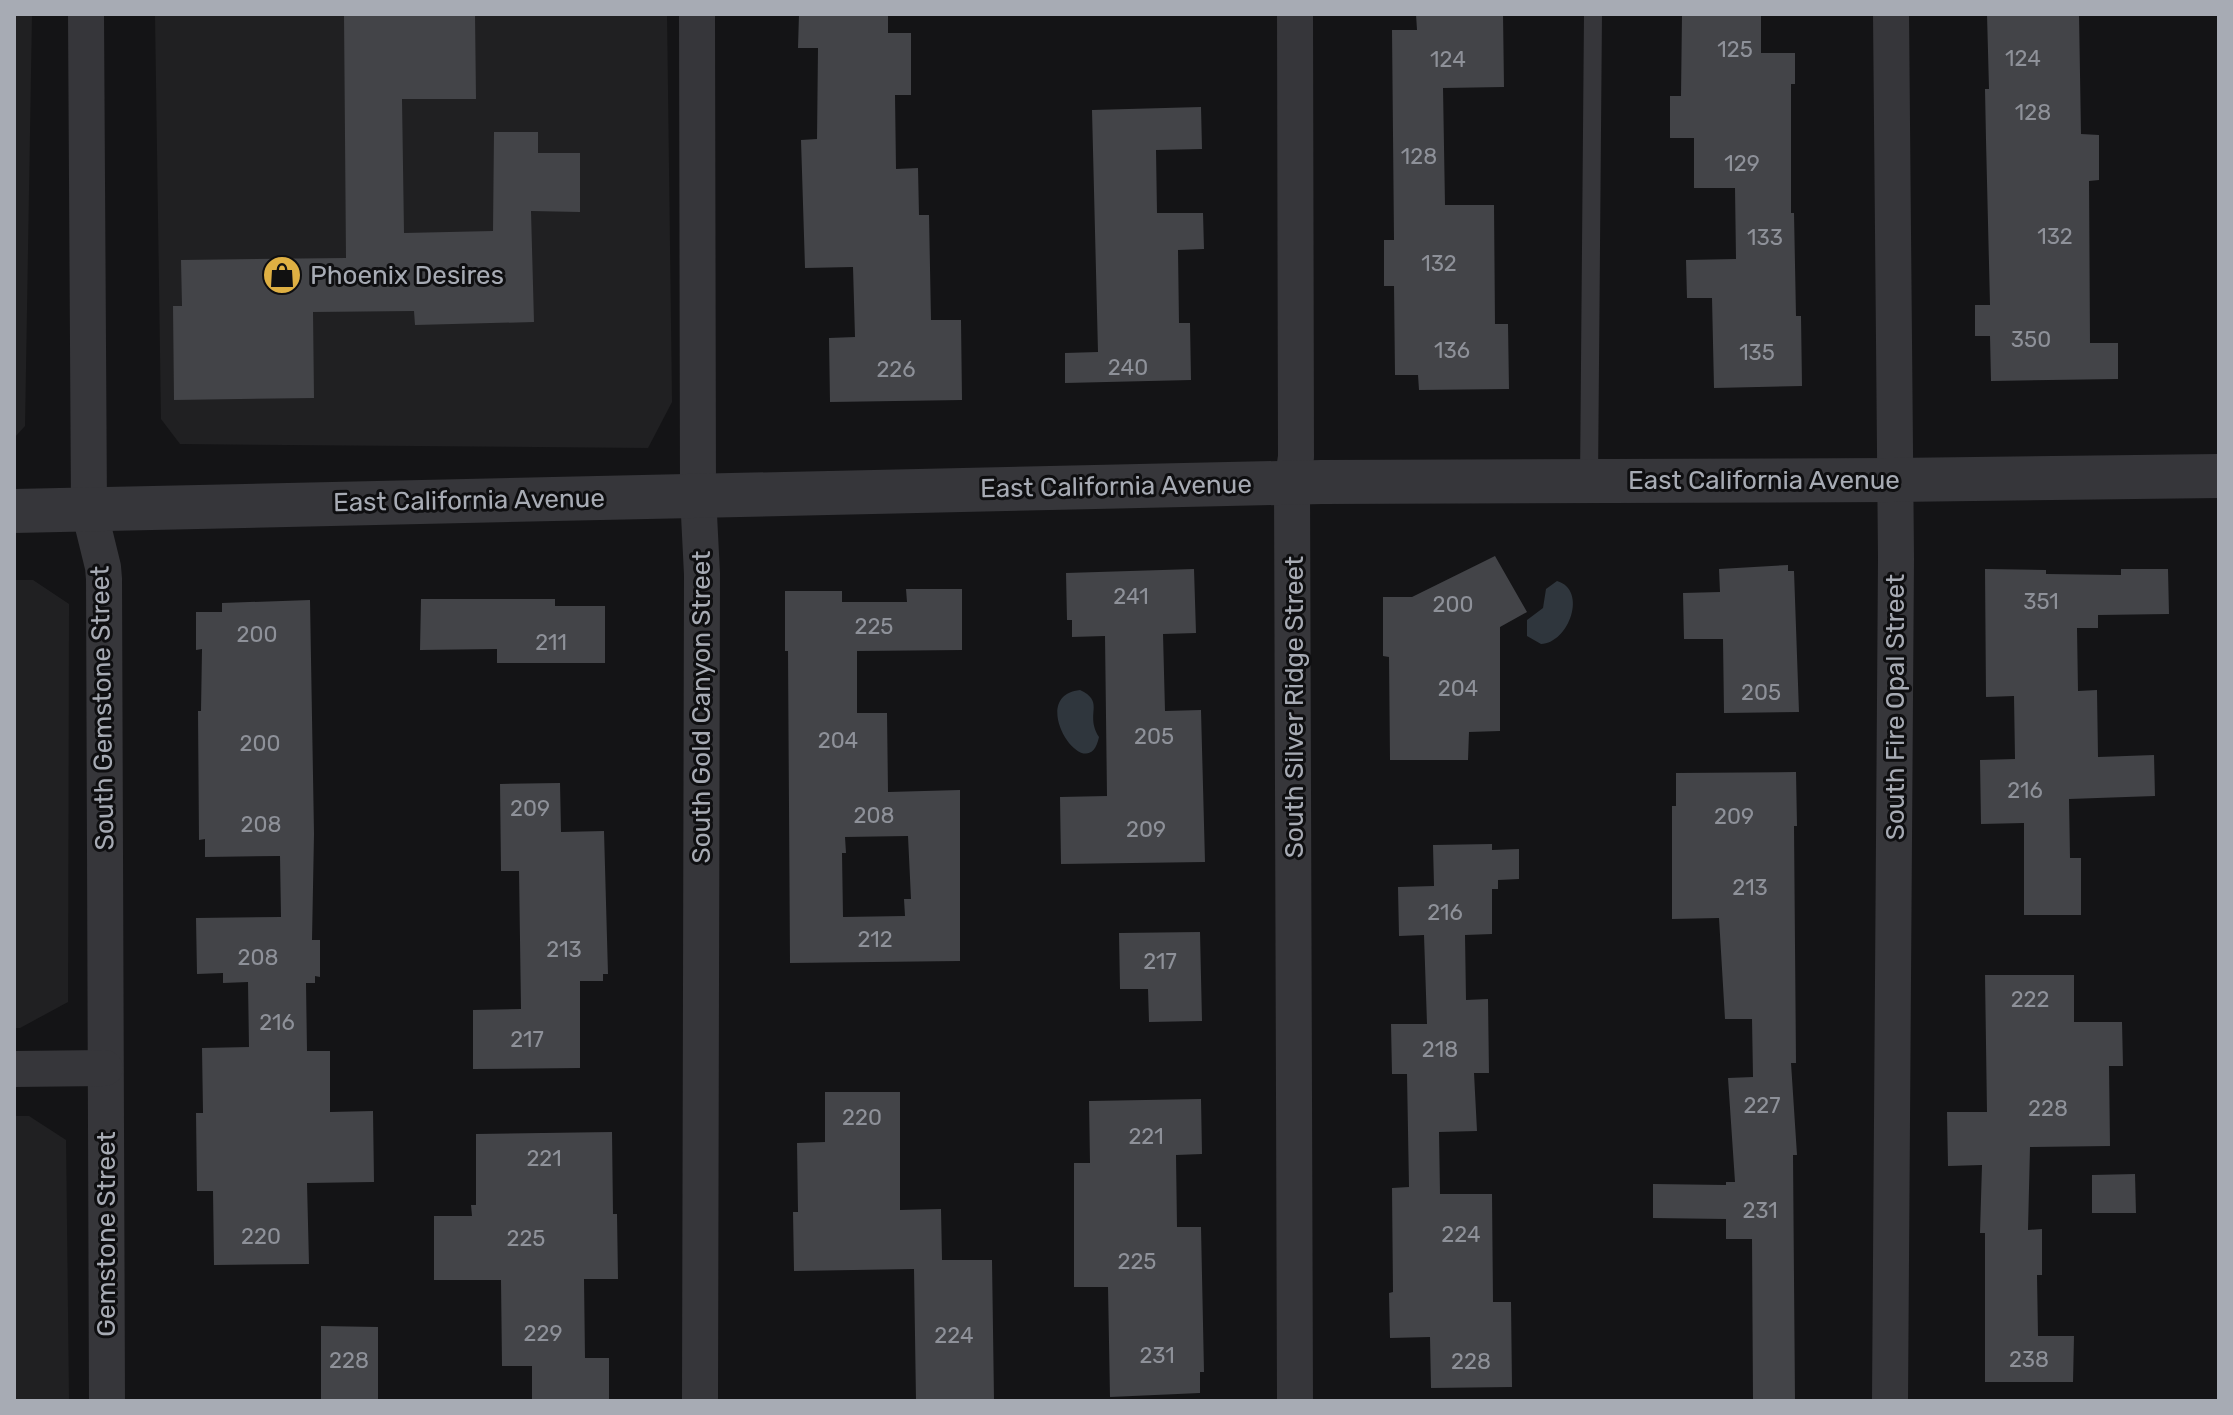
<svg xmlns="http://www.w3.org/2000/svg" width="2233" height="1415" font-family="Rubik,sans-serif">
<rect width="100%" height="100%" fill="#141416"/>
<g fill="#202022">
<path d="M14 14H32L25 426 14 438Z"/>
<path d="M155 14H667L672 402 648 448 180 444 161 419Z"/>
<path d="M14 580H33L69 604 68 1002 20 1028H14Z"/>
<path d="M14 1116H29L66 1140 69 1401H14Z"/>
</g>
<g fill="#2f363d">
<path d="M1557 581C1588 590 1569 643 1541 644L1527 636V620L1543 608 1546 589Z"/>
<path d="M1080 690C1106 702 1084 714 1099 737 1088 791 1024 696 1080 690Z"/>
</g>
<g fill="#434448" fill-rule="evenodd">
<path d="M344 14H475L476 99H402L404 233 493 231 494 132H538V153H580V212L531 211 534 322 415 325 414 311 313 312 314 398 174 400 173 306H182L181 260 346 258Z"/>
<path d="M799 14H888V33H911V95H895L896 169 918 168 919 215H929L931 320H961L962 400 830 402 829 338 855 337 853 267 805 268 801 140 817 139 818 48H798Z"/>
<path d="M1416 14H1503L1504 87 1443 88 1445 205H1494L1495 324H1508L1509 389 1419 390 1418 375H1395L1394 286H1384V240H1394L1392 30H1417Z"/>
<path d="M1682 14H1761V53H1795V84H1791V213H1794L1796 316H1801L1802 386 1714 388 1712 298H1687L1686 260 1736 259 1735 188H1694V138H1670V96H1681Z"/>
<path d="M1987 14H2079L2081 134 2099 135V180L2089 181 2090 343H2118V379L1991 381 1990 336H1975V305H1990L1986 140 1985 89H1989Z"/>
<path d="M1201 107 1202 149 1156 150 1157 213H1203L1204 249 1178 250 1179 323H1190L1191 380 1065 383V353L1098 352 1092 110Z"/>
<path d="M1495 556 1527 612 1500 627V731L1469 732 1468 760H1390L1389 657 1383 656V597H1412Z"/>
<path d="M1788 565V571H1794L1799 712 1724 713 1723 639H1684L1683 593 1720 592 1719 569Z"/>
<path d="M1194 569 1196 633 1163 634 1165 711 1201 710 1205 862 1061 864 1060 797 1107 796 1105 636 1072 637V620H1067L1066 573Z"/>
<path d="M1985 569 2046 570V574L2121 575V569H2168L2169 614 2098 615V628H2077L2078 691 2097 690 2098 757 2154 755 2155 796 2069 799 2070 858H2081V915H2024V823L1981 824 1980 760 2015 759 2014 696 1986 697Z"/>
<path d="M906 589H962V650L857 651V713H887L888 792 960 790V961L790 963 788 651H785V591H842V602H907ZM908 836 911 899H904L905 916 843 917 842 853H846L845 837Z"/>
<path d="M421 599H555V606H605V663H497V649L420 650Z"/>
<path d="M310 600 314 834 312 940H320V977L315 976V983H306L307 1051H330V1112L373 1111 374 1182 307 1183 309 1264 214 1265 213 1191H197L196 1113H203L202 1048 249 1047 248 982 223 983V973L197 974 196 918 281 917 280 856 205 857V839L199 840 198 711H201L202 649 196 650V612H222V603Z"/>
<path d="M1796 772 1797 826H1794L1796 1063H1791L1797 1155H1793L1795 1401H1753L1752 1239H1726V1219L1653 1218V1184L1726 1185V1182H1735L1728 1078 1753 1077 1752 1019H1725L1719 918 1672 919V806H1676V773Z"/>
<path d="M560 783 561 832 604 831 608 974H603V981H580V1068L473 1069V1010L521 1009 519 871H501L500 784Z"/>
<path d="M1492 844V850L1519 849V879L1498 880V889H1492V934L1465 935 1466 1000 1488 999 1489 1073H1474L1477 1131 1439 1132 1440 1194H1492L1493 1302H1511L1512 1387 1431 1388 1430 1337 1390 1338 1389 1293 1393 1292 1392 1188 1409 1187 1407 1074H1392L1391 1024H1427L1424 935 1399 936 1398 887 1434 886 1433 845Z"/>
<path d="M1200 932 1202 1021 1149 1022 1148 989H1120L1119 933Z"/>
<path d="M1985 975H2074V1022H2122L2123 1066H2109L2110 1146 2030 1147 2028 1230 2042 1229V1275H2037L2038 1336H2074L2073 1382H1985V1233H1980L1982 1165 1948 1166 1947 1112H1987Z"/>
<path d="M825 1092H900V1210L941 1209 942 1260H992L994 1400 916 1401 914 1269 794 1271 793 1212H798L797 1143 825 1142Z"/>
<path d="M1201 1099 1202 1154 1176 1155 1177 1227H1201L1204 1372H1200V1393L1110 1397 1108 1287H1074V1163H1090L1089 1101Z"/>
<path d="M612 1132 613 1214H617L618 1279H584L585 1358H609V1401H532V1366H502L501 1280H434V1216H472L471 1205H476V1134Z"/>
<path d="M2135 1174 2136 1213H2092V1175Z"/>
<path d="M321 1326 378 1327V1401H321Z"/>
</g>
<g fill="none" stroke-linecap="round" stroke-linejoin="round">
<path stroke="#36363a" stroke-width="18" d="M1589 481 1593 14"/>
<g stroke="#36363a" stroke-width="36">
<path d="M86 14 89 510 103 567 104 579 107 1401"/>
<path d="M697 14 698 495 702 574 700 1401"/>
<path d="M1295 14 1296 457 1292 483 1295 1401"/>
<path d="M14 1069 105 1068"/>
<path d="M1890 1401 1896 559 1891 14"/>
</g>
<path stroke="#36363a" stroke-width="44" d="M14 511 1322 482 1894 480 2219 476"/>
</g>
<defs>
<symbol id="shop-disc" viewBox="-11 -11 22 22"><circle r="9.5" fill="#dfb043" stroke="#0f0f11"/><path d="M-5-2.5h2.3a2.7 3.5 0 0 1 5.4 0H5L5.5 6h-11ZM-1.5-2.5h3a1.5 2.3 0 0 0-3 0Z" fill="#111"/></symbol>
</defs>
<g fill-rule="evenodd">
<use href="#shop-disc" x="260" y="253" width="44" height="44"/>
</g>
<g text-anchor="middle" stroke-width="6" stroke-linejoin="round" paint-order="stroke">
<g font-size="22" fill="#8e9199">
<text x="1735" y="57">125</text>
<text x="2023" y="66">124</text>
<text x="1448" y="67">124</text>
<text x="2033" y="120">128</text>
<text x="1419" y="164">128</text>
<text x="1742" y="171">129</text>
<text x="2055" y="244">132</text>
<text x="1765" y="245">133</text>
<text x="1439" y="271">132</text>
<text x="2031" y="347">350</text>
<text x="1452" y="358">136</text>
<text x="1757" y="360">135</text>
<text x="1128" y="375">240</text>
<text x="896" y="377">226</text>
<text x="1131" y="604">241</text>
<text x="2041" y="609">351</text>
<text x="1453" y="612">200</text>
<text x="874" y="634">225</text>
<text x="257" y="642">200</text>
<text x="551" y="650">211</text>
<text x="1458" y="696">204</text>
<text x="1761" y="700">205</text>
<text x="1154" y="744">205</text>
<text x="838" y="748">204</text>
<text x="260" y="751">200</text>
<text x="2025" y="798">216</text>
<text x="530" y="816">209</text>
<text x="874" y="823">208</text>
<text x="1734" y="824">209</text>
<text x="261" y="832">208</text>
<text x="1146" y="837">209</text>
<text x="1750" y="895">213</text>
<text x="1445" y="920">216</text>
<text x="875" y="947">212</text>
<text x="564" y="957">213</text>
<text x="258" y="965">208</text>
<text x="1160" y="969">217</text>
<text x="2030" y="1007">222</text>
<text x="277" y="1030">216</text>
<text x="527" y="1047">217</text>
<text x="1440" y="1057">218</text>
<text x="1762" y="1113">227</text>
<text x="2048" y="1116">228</text>
<text x="862" y="1125">220</text>
<text x="1146" y="1144">221</text>
<text x="544" y="1166">221</text>
<text x="1760" y="1218">231</text>
<text x="1461" y="1242">224</text>
<text x="261" y="1244">220</text>
<text x="526" y="1246">225</text>
<text x="1137" y="1269">225</text>
<text x="543" y="1341">229</text>
<text x="954" y="1343">224</text>
<text x="1157" y="1363">231</text>
<text x="2029" y="1367">238</text>
<text x="349" y="1368">228</text>
<text x="1471" y="1369">228</text>
</g>
<g font-size="26" fill="#a7abb4" stroke="#0f0f11" text-anchor="start">
<text x="310" y="284">Phoenix Desires</text>
</g>
<g font-size="26" fill="#a7abb4" stroke="#0f0f11">
<text x="1764" y="489">East California Avenue</text>
<text transform="translate(1116 486) rotate(-1)" y="9">East California Avenue</text>
<text transform="translate(469 500) rotate(-1)" y="9">East California Avenue</text>
<text transform="translate(701 707) rotate(-90)" y="9">South Gold Canyon Street</text>
<text transform="translate(1294 707) rotate(-90)" y="9">South Silver Ridge Street</text>
<text transform="translate(1895 707) rotate(-90)" y="9">South Fire Opal Street</text>
<text transform="translate(102 708) rotate(-91)" y="9">South Gemstone Street</text>
<text transform="translate(106 1234) rotate(-90)" y="9">Gemstone Street</text>
</g>
</g>
<rect width="2233" height="1415" fill="none" stroke="#a7abb4" stroke-width="32"/>
</svg>
